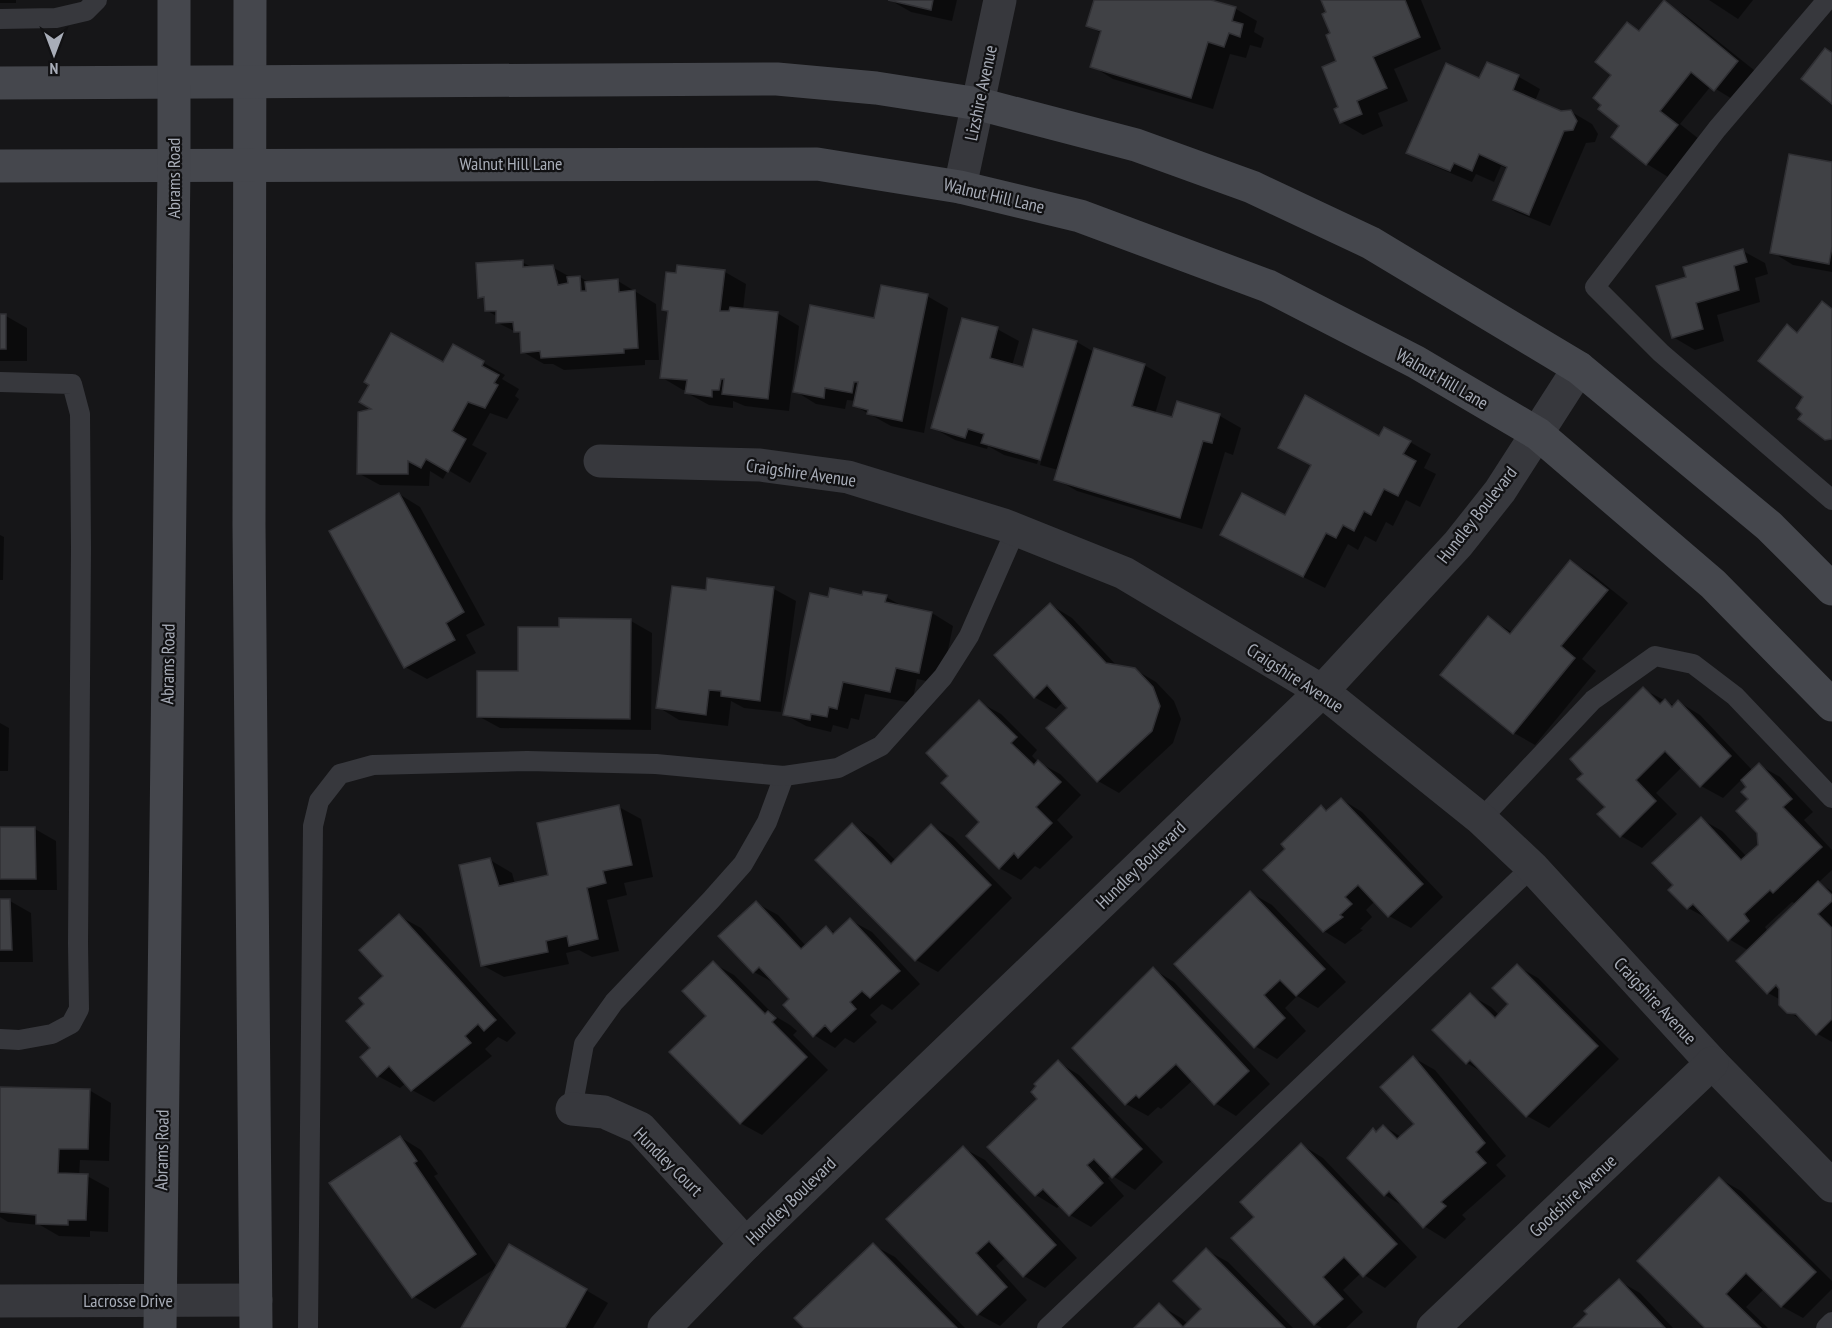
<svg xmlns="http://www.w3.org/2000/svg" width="1832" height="1328" font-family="'PT Sans Narrow',sans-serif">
<rect width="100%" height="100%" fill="#161618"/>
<g fill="#0007" fill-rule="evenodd">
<rect x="0" y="0" width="16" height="3"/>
<path d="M890 0H957L952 21 911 12Z"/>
<path d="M1095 0H1206L1236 9 1257 21 1254 32 1264 38 1261 48 1250 45 1246 58 1230 54 1213 109 1113 79 1092 66 1101 33 1088 26Z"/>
<path d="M1323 0H1421L1441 49 1394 69 1408 101 1378 113 1383 126 1363 135 1341 122 1338 61 1328 13Z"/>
<path d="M1709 0H1753L1738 19Z"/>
<path d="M1664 2 1685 15 1759 74 1737 102 1711 86 1680 124 1699 139 1668 177 1647 164 1613 137 1621 126 1613 75 1627 24 1641 31Z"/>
<path d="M1487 64 1519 77 1540 89 1535 101 1561 113 1570 111 1592 124 1598 134 1595 142 1586 143 1550 226 1516 212 1495 199 1508 169 1501 166 1494 182 1476 174 1472 182 1429 164 1408 152 1480 80Z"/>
<path d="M1832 164V272L1793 265 1772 252Z"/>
<path d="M1743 251 1765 263 1768 274 1755 278 1760 302 1717 315 1724 341 1695 350 1673 337 1688 278Z"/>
<path d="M522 262 533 268 552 267 572 278 580 277 590 283 618 281 656 304 659 360H645V365L564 370 553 364H544L523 352 522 335 498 323V317L486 310V300L480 297Z"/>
<path d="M678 266 725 272 746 284 743 310 777 313 799 326 789 411 745 406 733 401V408L709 405 687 393V390H683L661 377 669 312 664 309 677 275Z"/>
<path d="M927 296 948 308 924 433 891 426 855 406 856 401 847 400 845 409 816 404 795 391 875 320Z"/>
<path d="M0 316H6L27 328V361H0Z"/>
<path d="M997 329 1019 341 1012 366 1024 369 1034 331 1077 342 1094 352 1144 365 1166 377 1155 414 1173 419 1178 403 1220 416 1241 428 1233 455 1225 452 1202 529 1077 491 1056 479 1058 470 1040 465 1077 346H1074L1037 464 1004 455 988 446 987 449 955 440 933 428Z"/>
<path d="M454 346 505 375 502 379 519 389 515 396 519 399 507 419 490 413 472 445 487 453 470 483 448 470 443 479 430 471 429 486 380 485 358 473 374 410 443 364Z"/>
<path d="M1379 438 1410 442 1431 454 1424 468 1436 474 1420 507 1406 500 1393 526 1386 522 1376 542 1365 536 1358 550 1348 544 1325 588 1244 547 1286 517 1312 465 1280 448Z"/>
<path d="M399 494 420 507 485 625 466 635 476 653 427 679 405 667Z"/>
<path d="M0 535 4 537 3 580H0Z"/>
<path d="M1571 562 1592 574 1628 603 1582 659 1596 671 1535 745 1514 733 1489 618 1513 633Z"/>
<path d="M709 580 774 589 796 601 781 712 744 708 731 701 728 726 679 720 658 707 707 592Z"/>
<path d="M886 597 904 607 932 613 953 626 941 684 917 679 912 703 865 694 859 720 851 718 848 729 833 725 831 732 806 726 784 714 829 599Z"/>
<path d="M1051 605 1072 618 1118 667 1134 669 1156 682 1174 701 1181 719 1173 743 1119 793 1098 781 1070 708 1064 701 1056 709 1034 697Z"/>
<path d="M631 621 652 633 651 730 500 728 478 716 561 629Z"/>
<path d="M1643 689 1675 706 1679 702 1700 715 1753 771 1759 765 1780 777 1813 812 1804 820 1832 850V870L1818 883 1832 891V1042L1816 1033 1806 1022 1788 1012 1781 1000 1768 993 1749 951 1729 939 1710 920 1688 908 1675 885 1701 819 1722 831 1747 857 1759 845V833L1748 787 1742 779 1723 798 1701 786 1682 767 1656 793 1677 814 1642 848 1621 836 1607 807ZM1792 902 1797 904 1768 932 1765 927Z"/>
<path d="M979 702 1001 714 1037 750 1032 756 1038 762 1060 774 1081 795 1057 820 1073 837 1040 869 1035 866 1021 880 999 868 981 822 950 776Z"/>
<path d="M0 723 9 728 8 771H0Z"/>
<path d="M1341 799 1362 812 1443 897 1411 928 1389 916 1375 901 1366 910 1372 917 1360 929 1363 930 1345 944 1324 931 1288 849 1321 807 1328 811Z"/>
<path d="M619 807 641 819 653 877 624 883 627 895 607 900 619 951 592 957 579 950 566 953 569 964 504 977 482 965 490 860 512 873 515 884 550 876Z"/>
<path d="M852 825 873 838 896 861 932 826 953 838 1012 898 938 972 916 960Z"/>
<path d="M0 829H35L56 841 57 890H0Z"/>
<path d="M1251 893 1272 905 1346 982 1318 1008 1297 996 1285 1008 1306 1031 1277 1059 1255 1046Z"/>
<path d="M0 901H10L31 913 33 962H0Z"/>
<path d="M756 903 778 915 806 946 826 928 836 933 850 920 872 932 920 984 892 1010 882 1004 870 1015 877 1022 854 1043 845 1038 835 1048 814 1035 791 999 776 984 754 972 720 936Z"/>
<path d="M399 916 421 928 516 1033 507 1042 498 1037 485 1049 492 1056 434 1102 412 1090 406 1083 400 1088 378 1076 372 1048 366 1004 385 976Z"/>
<path d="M713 963 734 975 775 1016 790 1025 797 1031 793 1035 828 1070 762 1135 740 1123 708 1016Z"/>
<path d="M1517 966 1538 978 1619 1059 1549 1128 1527 1116 1487 1075 1467 1063 1470 995 1491 1007 1499 1015 1511 1004Z"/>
<path d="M1153 969 1174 982 1270 1084 1236 1116 1215 1103 1193 1080 1161 1109 1158 1107 1148 1116 1126 1104 1074 1048Z"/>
<path d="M1414 1058 1435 1070 1506 1156 1496 1165 1506 1176 1462 1215 1466 1219 1445 1239 1424 1226 1406 1208 1385 1195 1349 1158 1374 1130 1377 1133 1384 1126 1401 1137 1416 1124Z"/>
<path d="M1058 1062 1079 1075 1163 1162 1135 1190 1111 1175 1108 1178 1124 1196 1091 1227 1070 1215 1060 1205 1057 1208 1036 1195 1038 1086Z"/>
<path d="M0 1088 89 1090 111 1103 109 1161 80 1160 79 1176H87L109 1188 108 1232 90 1231V1237L59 1236 40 1225 8 1222 0 1217Z"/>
<path d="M400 1137 421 1150 438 1174 434 1176 497 1267 435 1309 413 1296Z"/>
<path d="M1302 1145 1323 1158 1417 1257 1385 1288 1361 1273 1343 1290 1363 1312 1346 1328H1322L1315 1324 1233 1238 1256 1217Z"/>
<path d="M963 1148 985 1160 1077 1258 1045 1288 1024 1276 1006 1257 996 1266 1027 1300 1000 1326 978 1314Z"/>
<path d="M1720 1179 1741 1191 1832 1281V1289L1803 1318 1781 1306 1764 1289 1746 1307 1768 1328H1707Z"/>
<path d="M873 1245 895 1257 965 1328H806Z"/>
<path d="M510 1246 608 1303 593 1328H463Z"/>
<path d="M1206 1250 1228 1262 1293 1328H1136L1159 1305 1181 1318 1188 1324 1203 1309Z"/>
<path d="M1619 1281 1640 1293 1673 1328H1577L1576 1327Z"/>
</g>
<g fill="#404145" stroke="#303034" stroke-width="1.5">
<path d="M888 0H933L931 10Z"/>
<path d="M1094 0H1211L1236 7 1232 21 1243 24 1240 37 1229 33 1224 47 1208 42 1191 98 1090 67 1101 31 1086 26Z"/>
<path d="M1321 0H1405L1420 37 1373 57 1387 88 1357 101 1362 114 1340 123 1334 109 1338 107 1322 67 1336 61 1326 35 1330 33 1322 14 1326 12Z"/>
<path d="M1664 0 1738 61 1714 91 1691 72 1660 111 1678 125 1646 165 1611 137 1619 126 1598 109 1601 105 1593 98 1611 75 1595 62 1627 22 1639 31Z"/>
<path d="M1825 48 1832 53V104L1801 79Z"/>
<path d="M1487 62 1519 75 1513 90 1561 111 1571 110 1577 121 1573 130 1564 131 1529 215 1493 200 1507 167 1479 154 1472 171 1454 163 1450 171 1406 153 1446 63 1479 78Z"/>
<path d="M1789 154 1832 162V247L1829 264 1770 253Z"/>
<path d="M1743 249 1747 262 1734 266 1739 290 1696 303 1703 329 1672 338 1656 286 1686 277 1683 267Z"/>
<path d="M523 260V267L553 265 558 285 568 283 567 277 580 276 581 291H586L585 282 618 279 619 292 635 290 638 348 624 349V353L541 358 540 351 521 353 520 332H514L513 322 496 323V311H485L484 297 478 298 476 263Z"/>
<path d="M677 265 725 270 720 311H729L730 307 778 312 768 399 722 394 724 379H721L719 390H712V397L685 393 687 380 660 378 668 311 662 310 666 272 676 273Z"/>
<path d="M881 285 928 294 902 421 867 414 868 410 853 406 858 382H854L852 393 825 388 824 398 793 392 810 305 874 318Z"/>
<path d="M1822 301 1832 309V439L1825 440 1798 419 1802 414 1796 408 1803 397 1758 361 1787 324 1797 333Z"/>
<rect x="0" y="314" width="6" height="35"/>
<path d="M962 318 998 327 990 358 1023 367 1033 329 1077 341 1040 460 981 443 984 434 968 429 965 438 931 428Z"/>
<path d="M391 333 443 362 453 344 484 361 482 366 499 375 494 383 498 385 485 408 468 402 452 431 466 439 448 472 426 459 421 468 408 461V474H357L358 412 371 409 359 402 369 385 364 382Z"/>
<path d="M1094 348 1145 364 1132 406 1172 417 1177 401 1220 414 1212 443 1203 441 1180 518 1054 480Z"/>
<path d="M1305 395 1379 436 1384 427 1411 441 1403 454 1416 461 1398 496 1384 489 1371 515 1364 511 1354 531 1343 525 1336 538 1326 533 1303 577 1220 535 1242 493 1285 515 1311 465 1278 448Z"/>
<path d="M399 493 464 612 446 623 455 640 404 668 329 531Z"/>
<path d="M1570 560 1608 590 1561 646 1575 658 1513 734 1440 675 1488 616 1510 634Z"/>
<path d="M707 578 774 587 760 701 721 696V691L709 690 706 715 656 708 672 586 706 590Z"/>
<path d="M830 588 862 595 863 591 887 595 885 602 932 612 919 673 896 668 890 692 843 682 837 709 829 707 827 717 811 714 810 720 783 715 810 593 828 597Z"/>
<path d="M1050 603 1106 663 1135 668 1153 687 1160 706 1152 731 1097 782 1046 728 1067 708 1047 685 1034 698 994 655Z"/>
<path d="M559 618 631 619 630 719 477 717V671H518V627H559Z"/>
<path d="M1643 687 1660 704 1665 699 1672 707 1678 700 1731 756 1700 787 1665 751 1636 780 1656 801 1620 837 1597 814 1605 807 1577 779 1583 774 1570 759Z"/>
<path d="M979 700 1017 737 1011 743 1034 765 1038 760 1061 782 1036 807 1052 823 1018 858 1014 853 999 869 966 836 979 822 941 783 948 776 926 753Z"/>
<path d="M1759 763 1792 799 1783 807 1822 847 1773 893 1770 890 1744 914 1749 921 1728 941 1693 904 1687 909 1668 890 1673 885 1652 863 1701 817 1741 860 1758 845 1757 833 1736 811 1748 799 1741 792 1746 787 1741 780Z"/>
<path d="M1341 798 1423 884 1388 917 1358 885 1345 897 1352 904 1340 915 1343 917 1323 932 1263 870 1285 849 1281 844 1321 805 1326 811Z"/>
<path d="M619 805 632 865 603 871 606 883 587 888 598 939 569 946 567 936 546 941 548 952 481 966 459 865 490 858 499 886 548 875 537 823Z"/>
<path d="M852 823 891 864 931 824 991 885 915 961 815 860Z"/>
<path d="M0 827H35L36 879H0Z"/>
<path d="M1818 881 1832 895V901L1818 914 1832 928V1019L1816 1035 1796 1014 1787 1013 1779 1005V989L1776 985 1767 994 1736 961Z"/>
<path d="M1250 891 1325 969 1296 996 1280 980 1264 995 1285 1018 1254 1048 1174 964Z"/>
<path d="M0 899H10L12 950H0Z"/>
<path d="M756 901 801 949 826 926 833 934 850 918 900 971 870 998 862 991 850 1002 856 1009 831 1032 825 1025 813 1037 783 1005 789 999 759 967 753 973 718 936Z"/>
<path d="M399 914 496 1020 484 1031 478 1024 465 1036 471 1043 411 1091 389 1066 377 1077 360 1057 370 1048 346 1021 364 1004 359 998 383 976 359 950Z"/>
<path d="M713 961 765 1014 768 1011 776 1018 772 1022 807 1057 740 1124 669 1052 706 1016 682 991Z"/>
<path d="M1517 964 1598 1046 1526 1117 1470 1060 1466 1064 1432 1030 1470 993 1495 1018 1508 1004 1492 988Z"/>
<path d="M1153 967 1249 1071 1214 1105 1176 1064 1139 1098 1136 1095 1125 1105 1072 1048Z"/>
<path d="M1413 1056 1485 1143 1476 1152 1486 1163 1441 1202 1446 1206 1423 1228 1389 1191 1384 1196 1347 1158 1373 1128 1376 1132 1383 1125 1397 1139 1414 1124 1380 1087Z"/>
<path d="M1058 1060 1142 1149 1112 1178 1094 1159 1087 1165 1103 1183 1069 1216 1043 1189 1035 1196 987 1147 1037 1099 1031 1092 1036 1086 1034 1084Z"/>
<path d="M0 1087 90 1089 88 1149H59L58 1173 88 1174 86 1220H68V1225L36 1224V1215L0 1212Z"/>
<path d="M400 1136 417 1161 414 1163 476 1254 412 1298 329 1183Z"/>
<path d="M1301 1143 1397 1244 1363 1277 1344 1257 1323 1277 1343 1299 1314 1325 1231 1238 1254 1217 1240 1202Z"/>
<path d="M963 1146 1056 1245 1023 1277 989 1241 976 1253 1007 1287 977 1315 886 1219Z"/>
<path d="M1719 1177 1816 1272 1781 1307 1746 1273 1726 1294 1761 1328H1705L1637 1261Z"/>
<path d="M873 1243 957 1328H804L794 1318Z"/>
<path d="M509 1244 587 1289 565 1328H461Z"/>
<path d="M1206 1248 1285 1328H1134L1159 1303 1183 1327 1201 1309 1173 1281Z"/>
<path d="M1619 1279 1665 1328 1574 1327 1587 1314 1584 1311Z"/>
</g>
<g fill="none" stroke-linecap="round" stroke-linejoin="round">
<g stroke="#37383d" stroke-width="20">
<path d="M1827 0 1717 129 1595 287 1661 353 1832 500"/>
<path d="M0 19 56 18 86 11 97 0"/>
<path d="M0 382 72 384 80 414 81 548 78 943 79 1009 71 1024 52 1034 19 1040 0 1039"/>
<path d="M1481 819 1593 700 1655 656 1693 664 1735 696 1832 798"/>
<path d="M572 1109 584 1044 614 1002 711 900 743 864 767 822 784 776"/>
<path d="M308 1328 313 826 319 801 340 774 373 765 527 761 656 764 784 776 838 768 881 746 943 677 969 636 1016 529"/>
<path d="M1047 1328 1532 867"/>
<path d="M1826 1328 1832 1322"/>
</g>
<g stroke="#37383d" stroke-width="33">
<path d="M960 187 1000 0"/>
<path d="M600 461 760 465 848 477 1004 525 1124 573 1322 691 1481 819 1532 867 1712 1063 1832 1186"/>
<path d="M572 1109 604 1112 640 1128 746 1244"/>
<path d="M0 1301 256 1300"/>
<path d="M664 1328 746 1244 1322 691 1458 544 1500 491 1579 368"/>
<path d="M1433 1328 1712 1063"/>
</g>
<g stroke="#45474d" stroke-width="33">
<path d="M250 0 249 525 256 1328"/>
<path d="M0 83 777 79 876 88 979 104 1136 145 1252 187 1371 243 1579 368 1769 526 1832 589"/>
<path d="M0 166 817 164 960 187 1080 216 1268 286 1416 362 1538 434 1713 584 1832 705"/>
<path d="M160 1328 174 165V0"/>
</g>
</g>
<g text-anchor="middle" stroke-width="4.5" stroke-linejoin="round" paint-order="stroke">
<g font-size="18" fill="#a8adb8" stroke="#111113">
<text transform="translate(981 93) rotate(-78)" y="6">Lizshire Avenue</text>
<text x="511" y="170">Walnut Hill Lane</text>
<text transform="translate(174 178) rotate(-90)" y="6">Abrams Road</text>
<text transform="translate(994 196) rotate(13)" y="6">Walnut Hill Lane</text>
<text transform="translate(1442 379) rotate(30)" y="6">Walnut Hill Lane</text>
<text transform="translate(801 473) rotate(8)" y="6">Craigshire Avenue</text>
<text transform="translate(1477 515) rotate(-52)" y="6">Hundley Boulevard</text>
<text transform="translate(168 664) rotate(-89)" y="6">Abrams Road</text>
<text transform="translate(1295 678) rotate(33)" y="6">Craigshire Avenue</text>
<text transform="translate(1141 865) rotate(-44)" y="6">Hundley Boulevard</text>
<text transform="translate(1655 1001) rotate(47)" y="6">Craigshire Avenue</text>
<text transform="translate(162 1150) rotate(-89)" y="6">Abrams Road</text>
<text transform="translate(668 1162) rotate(45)" y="6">Hundley Court</text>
<text transform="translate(1573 1196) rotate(-43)" y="6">Goodshire Avenue</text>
<text transform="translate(791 1201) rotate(-44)" y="6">Hundley Boulevard</text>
<text x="128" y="1307">Lacrosse Drive</text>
</g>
</g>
<g transform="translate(54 54) rotate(180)" stroke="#111113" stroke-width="4.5" paint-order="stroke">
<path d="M0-4.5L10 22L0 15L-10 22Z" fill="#a8adb8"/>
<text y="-9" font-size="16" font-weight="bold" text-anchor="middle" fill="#a8adb8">N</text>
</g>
</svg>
